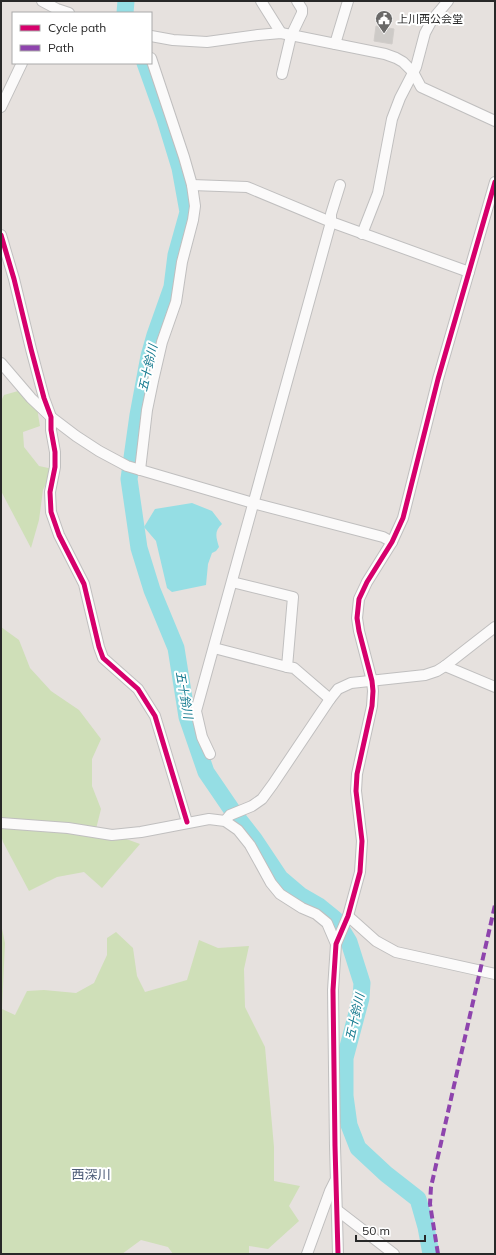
<svg xmlns="http://www.w3.org/2000/svg" width="496" height="1255" font-family="Mulish,'Noto Sans JP',sans-serif">
<rect width="100%" height="100%" fill="#e6e1de"/>
<g fill="#cfdfb8">
<path d="M18 391 37 408 40 426 23 432 24 447 39 466 53 469 43 490 39 520 31 548 1 491V401L4 395Z"/>
<path d="M1 627 19 640 30 668 51 691 79 710 101 739 92 759V786L101 809 95 833 118 836 140 844 102 888 84 872 57 877 29 891 3 842 1 835Z"/>
<path d="M1 924 5 943 2 1009 15 1015 27 991 44 990 76 993 94 983 107 955V938L116 932 133 948 137 976 145 992 187 980 199 940 218 948 249 946 244 969 245 1007 265 1047 274 1147V1181L300 1186 289 1206 299 1221 268 1249 249 1246V1254H173L168 1247 141 1240 122 1254H1Z"/>
</g>
<path fill="#95dee4" d="M192 503 212 511 222 524C214 531 216 537 219 547L216 551 212 553 208 564 206 585 172 592 167 588 156 541 144 527 155 509Z"/>
<g fill="none" stroke-linecap="round" stroke-linejoin="round">
<g stroke="#95dee4" stroke-width="17">
<path d="M125 13 126 1"/>
<path d="M145 63 165 119 180 168 188 212 176 255 172 287 155 335 149 356 138 415 129 479 139 548 152 590 176 648 187 717 206 772 236 816 254 839 280 878 300 895 319 906 335 919 349 942 362 983 361 998 345 1058V1096L349 1125 358 1148 386 1174 418 1199 426 1227 431 1254"/>
</g>
</g>
<path fill="#cdcac7" stroke="#d1cdca" d="M376 26 394 29 392 44 374 41Z"/>
<g fill="none" stroke-linecap="round" stroke-linejoin="round">
<defs>
<g id="minor">
<path d="M42 1 57 9 69 13"/>
<path d="M261 1 281 33"/>
<path d="M151 36 173 40 207 42 258 35 281 33 385 54 396 58 403 62 413 72 421 87 495 121"/>
<path d="M335 44 348 1"/>
<path d="M282 74 291 36 302 13V9L297 1"/>
<path d="M1 107 22 63"/>
<path d="M192 185 247 187 331 222 469 272"/>
<path d="M362 234 378 193 392 119 400 98 416 67 425 33 432 20 448 1"/>
<path d="M1 235 14 279 31 349 44 398 51 417V430L55 452V467L50 492 51 512 59 535 84 584 99 647 103 658 138 689 155 716 187 822"/>
<path d="M1 363 31 398 51 417 76 436 99 451 127 466 253 503 383 537 392 542"/>
<path d="M140 470 147 410 153 381 162 342 176 302 182 262 193 220 195 206 192 185 184 157 151 58"/>
<path d="M214 648 287 667 293 597 232 582"/>
<path d="M445 666 495 687"/>
<path d="M287 667 294 668 330 699"/>
<path d="M210 754 202 737 196 711 331 222V214L340 185"/>
<path d="M225 821 230 815 252 806 262 799 273 784 330 699 338 689 351 683 425 675 437 671 445 666 495 627"/>
<path d="M1 823 68 828 112 835 141 832 209 819 225 821 238 830 250 845 271 883 280 894 302 908 316 914 327 923 336 944"/>
<path d="M348 916 376 941 396 952 495 974"/>
<path d="M337 1210 394 1254"/>
<path d="M307 1254 330 1191 335 1181"/>
<path d="M338 1254 335 1146 333 990 336 944 348 916 360 872 362 841 356 791 357 774 372 706 373 691 372 681 359 631 357 618 359 599 367 582 392 542 403 518 438 379 495 182"/>
</g>
</defs>
<use href="#minor" stroke="#c0bfbf" stroke-width="12"/>
<use href="#minor" stroke="#fbfafa" stroke-width="10"/>
<path stroke="#8e44ad" stroke-width="4" stroke-dasharray="8 4" stroke-linecap="butt" d="M438 1254 430 1204 431 1187 495 905"/>
<defs>
<g id="cycleway">
<path d="M1 235 14 279 31 349 44 398 51 417V430L55 452V467L50 492 51 512 59 535 84 584 99 647 103 658 138 689 155 716 187 822"/>
<path d="M338 1254 335 1146 333 990 336 944 348 916 360 872 362 841 356 791 357 774 372 706 373 691 372 681 359 631 357 618 359 599 367 582 392 542 403 518 438 379 495 182"/>
</g>
</defs>
<use href="#cycleway" stroke="#fff" stroke-width="8"/>
<use href="#cycleway" stroke="#d6006c" stroke-width="5"/>
</g>
<defs>
<symbol id="civic-pin" viewBox="-11 -11 22 30"><path d="M0 17L-7.5 6A9.5 9.5 0 1 1 7.5 6Z" fill="#6a6968" stroke="#fff"/><path d="M-.6-6.5H3V-4.5H.6V-3L4-1V1h2V6H-6V1h2V-1L-.6-3ZM-1.2 2.5V6h2.4V2.5Z" fill="#fff"/></symbol>
</defs>
<g fill-rule="evenodd">
<use href="#civic-pin" x="374" y="9" width="20" height="27"/>
</g>
<g text-anchor="middle" stroke-width="4" stroke-linejoin="round" paint-order="stroke">
<g font-size="11" fill="#282828" stroke="#fff" text-anchor="start">
<text x="397" y="23">上川西公会堂</text>
</g>
<g font-size="12" font-style="italic" fill="#157a8f" stroke="#fff">
<text transform="translate(148 368) rotate(-77)" y="4">五十鈴川</text>
<text transform="translate(184 695) rotate(80)" y="4">五十鈴川</text>
<text transform="translate(355 1017) rotate(-77)" y="4">五十鈴川</text>
</g>
<g font-size="13" fill="#4b5a76" stroke="#fff">
<text x="91" y="1179">西深川</text>
</g>
</g>
<rect width="496" height="1255" fill="none" stroke="#282828" stroke-width="4"/>
<rect x="12" y="12" width="140" height="52" fill="#ffffff" stroke="#a9a9a9"/>
<rect x="20" y="25" width="20" height="6" fill="#d6006c" stroke="#a9a9a9"/>
<text x="48" y="32" font-size="12" fill="#282828">Cycle path</text>
<rect x="20" y="45" width="20" height="6" fill="#8e44ad" stroke="#a9a9a9"/>
<text x="48" y="52" font-size="12" fill="#282828">Path</text>
<path d="M356 1235v6h69v-6" fill="none" stroke="#282828" stroke-width="2"/>
<text x="362" y="1235" font-size="12" fill="#282828" stroke="#ffffff" stroke-width="3" paint-order="stroke">50 m</text>
</svg>
